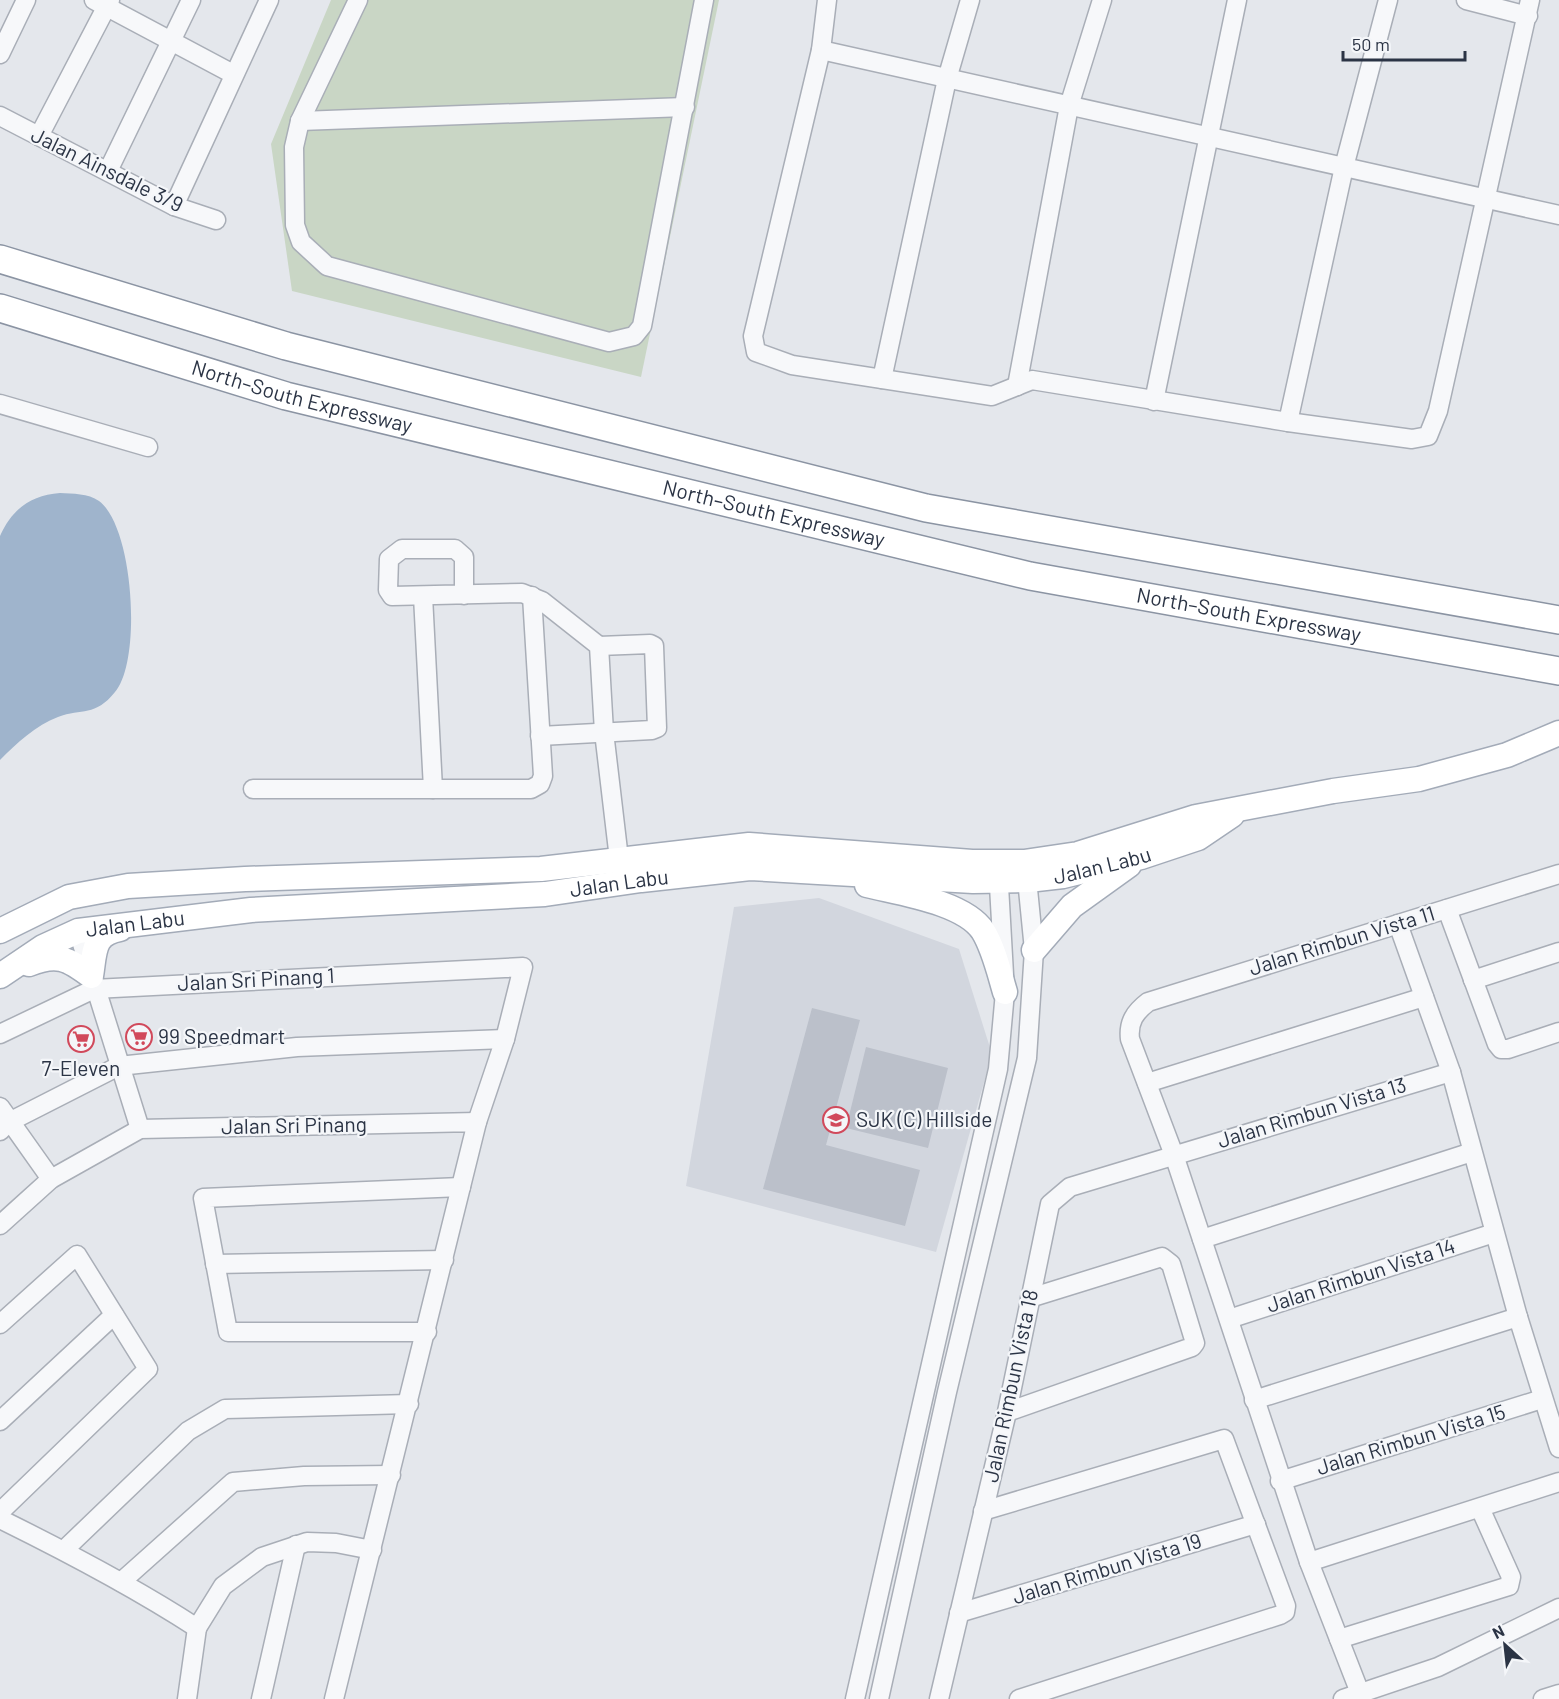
<svg xmlns="http://www.w3.org/2000/svg" width="1559" height="1699" font-family="Barlow,sans-serif">
<rect width="100%" height="100%" fill="#e4e7ec"/>
<path fill="#d2d6de" d="M819 898 959 949 992 1054 936 1252 686 1186 734 907Z"/>
<path fill="#c9d6c5" d="M331 0H719L641 377 292 291 271 144Z"/>
<path fill="#9fb4cc" d="M60 493C73 494 88 493 99 501 134 527 142 661 115 692 95 717 82 708 58 717 36 725 17 743 0 760V536C12 509 31 495 60 493Z"/>
<g fill="#bbc0ca">
<path d="M812 1008 860 1020 826 1145 920 1170 905 1226 763 1189Z"/>
<path d="M866 1047 948 1068 928 1148 846 1128Z"/>
</g>
<g fill="none" stroke-linecap="round" stroke-linejoin="round">
<defs>
<g id="minor">
<path d="M94 0 233 74"/>
<path d="M358 0 300 121 294 147 295 225 301 242 327 266 609 342 634 336 642 326 704 0"/>
<path d="M827 0 821 50 753 336 756 352 792 365 992 396 1032 380 1288 422 1412 439 1428 436 1438 411 1530 0"/>
<path d="M1466 0 1528 16"/>
<path d="M821 50 1559 215"/>
<path d="M0 54 26 0"/>
<path d="M0 116 174 206 216 220"/>
<path d="M300 121 685 107"/>
<path d="M39 136 110 0"/>
<path d="M108 171 191 0"/>
<path d="M174 206 269 0"/>
<path d="M882 379 947 79 970 0"/>
<path d="M1017 386 1069 106 1102 0"/>
<path d="M1154 401 1237 0"/>
<path d="M0 404 148 447"/>
<path d="M1288 422 1344 167 1388 0"/>
<path d="M464 595V557L455 549H402L389 559 388 590 392 596 522 593 542 601 599 646 604 732 619 859"/>
<path d="M423 596 433 789"/>
<path d="M540 736 652 730 657 728 654 646 650 644 599 646"/>
<path d="M253 789H531L540 784 543 776 532 596"/>
<path d="M1447 909 1497 1044 1501 1049H1508L1559 1032"/>
<path d="M1398 924 1451 1072 1518 1317 1559 1448"/>
<path d="M78 931 140 1129"/>
<path d="M1473 980 1559 952"/>
<path d="M0 1034 94 989 523 967 505 1039 477 1122"/>
<path d="M1147 1083 1424 997"/>
<path d="M0 1107 51 1179"/>
<path d="M0 1131 9 1122 119 1066 297 1047 505 1039"/>
<path d="M0 1225 51 1179 140 1129 477 1122 334 1699"/>
<path d="M1202 1239 1472 1152"/>
<path d="M215 1264 444 1260"/>
<path d="M1229 1319 1494 1233"/>
<path d="M0 1324 77 1255 148 1369 0 1512"/>
<path d="M427 1332H228L203 1198 461 1187"/>
<path d="M1254 1400 1518 1317"/>
<path d="M1007 1412 1192 1347 1195 1343 1171 1264 1162 1257 1030 1298"/>
<path d="M0 1421 114 1315"/>
<path d="M1280 1481 1542 1399"/>
<path d="M983 1511 1224 1439 1286 1606 1285 1612 1280 1615 1019 1699"/>
<path d="M0 1519C67 1552 134 1587 197 1628L223 1586 262 1557 307 1542 336 1543 372 1550"/>
<path d="M64 1550 188 1431 225 1409 409 1404"/>
<path d="M1309 1562 1559 1482"/>
<path d="M121 1582 233 1482 304 1476 391 1475"/>
<path d="M959 1613 1256 1524"/>
<path d="M1339 1639 1509 1586 1511 1577 1480 1508"/>
<path d="M1360 1693 1309 1562 1174 1155 1130 1039C1128 1022 1135 1012 1148 1002L1559 874"/>
<path d="M187 1699 197 1628"/>
<path d="M261 1699 296 1545"/>
<path d="M855 1699 998 1069 1005 992 998 868"/>
<path d="M879 1699 947 1392 1027 1058 1034 950 1026 869"/>
<path d="M939 1699 1007 1412 1050 1204 1070 1187 1451 1072"/>
<path d="M1343 1699 1438 1667 1559 1608"/>
<path d="M1543 1699 1559 1694"/>
</g>
<g id="major">
<path d="M867 885C899 893 964 902 983 931 994 949 999 972 1005 992"/>
<path d="M0 931 69 897 128 886 245 879 541 869 749 845 972 862H1024L1078 854 1196 817 1333 791 1419 779 1507 755 1559 733"/>
<path d="M1034 950 1072 906 1129 865"/>
<path d="M29 964C57 953 67 958 91 976 95 952 92 934 120 929"/>
<path id="s1" d="M0 976 43 947 78 931 251 910 545 894 641 880 750 868 973 881 1028 880 1063 876 1141 857 1198 838 1232 815"/>
</g>
<g id="highway">
<path d="M0 259 286 346 926 508 1559 620"/>
<path id="s2" d="M0 308 286 396 1030 576 1559 671"/>
</g>
</defs>
<use href="#minor" stroke="#a9aeb7" stroke-width="21"/>
<use href="#major" stroke="#a3abb8" stroke-width="27"/>
<use href="#highway" stroke="#8b94a3" stroke-width="30"/>
<use href="#minor" stroke="#f7f8fa" stroke-width="18"/>
<use href="#major" stroke="#fff" stroke-width="24"/>
<use href="#highway" stroke="#fff" stroke-width="27"/>
</g>
<defs>
<symbol id="supermarket-ring" viewBox="-11 -11 22 22"><circle r="9.5" fill="#f4f6f9" stroke="#d1495b" stroke-width="1.5"/><path d="M-6-5.5h2.5l.6 2H6L4.5 2H-2.5L-4.4-4H-6ZM-1.5 3.2a1.3 1.3 0 1 0 .1 0ZM3 3.2a1.3 1.3 0 1 0 .1 0Z" fill="#d1495b"/></symbol>
<symbol id="school-ring" viewBox="-11 -11 22 22"><circle r="9.5" fill="#f4f6f9" stroke="#d1495b" stroke-width="1.5"/><path d="M0-5L7-2L0 1L-7-2ZM-4 1L0 2.5L4 1V4Q0 6-4 4Z" fill="#d1495b"/></symbol>
</defs>
<g fill-rule="evenodd">
<use href="#supermarket-ring" x="124" y="1022" width="30" height="30"/>
<use href="#supermarket-ring" x="66" y="1024" width="30" height="30"/>
<use href="#school-ring" x="821" y="1105" width="30" height="30"/>
</g>
<g text-anchor="middle" stroke-width="4.5" stroke-linejoin="round" paint-order="stroke">
<g font-size="21" fill="#2b3445" stroke="#f4f6f9">
<text transform="translate(107 170) rotate(26)" y="7">Jalan Ainsdale 3/9</text>
<text dy="7" stroke="none"><textPath href="#s2" startOffset="315">North–South Expressway</textPath></text>
<text dy="7" stroke="none"><textPath href="#s2" startOffset="801">North–South Expressway</textPath></text>
<text dy="7" stroke="none"><textPath href="#s2" startOffset="1287">North–South Expressway</textPath></text>
<text dy="7" stroke="none"><textPath href="#s1" startOffset="1120">Jalan Labu</textPath></text>
<text dy="7" stroke="none"><textPath href="#s1" startOffset="634">Jalan Labu</textPath></text>
<text dy="7" stroke="none"><textPath href="#s1" startOffset="148">Jalan Labu</textPath></text>
<text transform="translate(1342 941) rotate(-17)" y="7">Jalan Rimbun Vista 11</text>
<text transform="translate(256 980) rotate(-3)" y="7">Jalan Sri Pinang 1</text>
<text transform="translate(1312 1113) rotate(-17)" y="7">Jalan Rimbun Vista 13</text>
<text transform="translate(294 1126) rotate(-1)" y="7">Jalan Sri Pinang</text>
<text transform="translate(1361 1276) rotate(-18)" y="7">Jalan Rimbun Vista 14</text>
<text transform="translate(1011 1386) rotate(-78)" y="7">Jalan Rimbun Vista 18</text>
<text transform="translate(1411 1440) rotate(-17)" y="7">Jalan Rimbun Vista 15</text>
<text transform="translate(1107 1569) rotate(-17)" y="7">Jalan Rimbun Vista 19</text>
</g>
<g font-size="21" fill="#2b3445" stroke="#f4f6f9" text-anchor="start">
<text x="158" y="1044">99 Speedmart</text>
<text x="81" y="1076" text-anchor="middle">7-Eleven</text>
<text x="856" y="1127">SJK (C) Hillside</text>
</g>
</g>
<g transform="translate(1505 1645) rotate(333)" stroke="#f4f6f9" stroke-width="4.5" paint-order="stroke">
<path d="M0-4.5L10 22L0 15L-10 22Z" fill="#2b3445"/>
<text y="-9" font-size="16" font-weight="bold" text-anchor="middle" fill="#2b3445">N</text>
</g>
<path d="M1343 51v9h122v-9" fill="none" stroke="#2b3445" stroke-width="3"/>
<text x="1352" y="51" font-size="18" fill="#2b3445" stroke="#f4f6f9" stroke-width="4.5" paint-order="stroke">50 m</text>
</svg>
